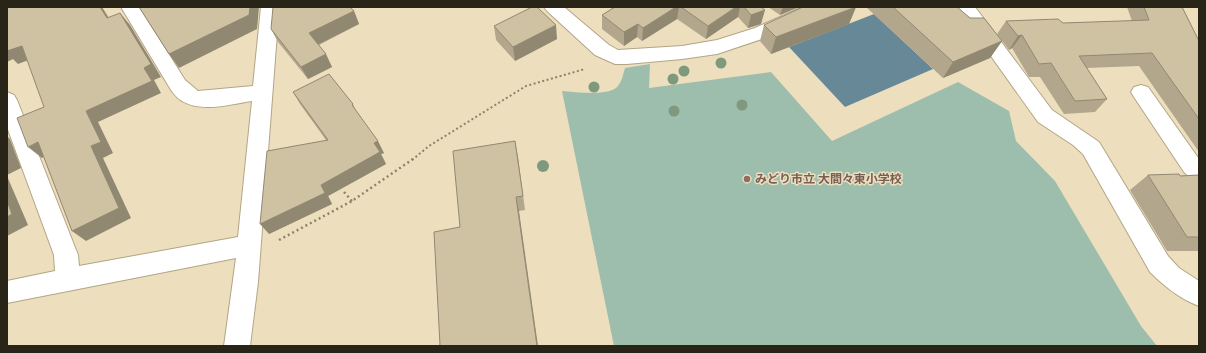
<svg xmlns="http://www.w3.org/2000/svg" width="1206" height="353" font-family="'Roboto Condensed','Noto Sans JP',sans-serif">
<rect width="100%" height="100%" fill="#eddfbe"/>
<path fill="#9dbdad" d="M650 64 649 88 771 72 832 141 958 82 1009 111 1016 141 1055 181 1141 326 1157 346H614L562 91C575 92 606 96 616 88 622 83 623 74 625 68Z"/>
<path fill="#678897" d="M874 14 933 69 845 107 789 47Z"/>
<g fill="none" stroke-linecap="round" stroke-linejoin="round">
<defs>
<g id="minor">
<path d="M121 7H139L185 80 198 91 253 86 261 7H279L258 282 250 346H224L236 258 7 303V281L55 271 54 255 7 127V92L14 95 17 100 78 255 79 266 238 237 252 101C231 104 202 113 182 101 178 99 174 94 171 90Z"/>
<path d="M544 7H564L609 45 618 50 682 46 717 40 755 28 803 7H828L825 11 768 37 717 54 682 59 627 64H615L595 55 547 11Z"/>
<path d="M956 7H975L1052 110 1099 142 1168 256 1179 268 1199 281V306C1180 299 1164 286 1150 272L1083 154 1073 145 1038 122Z"/>
<path d="M1141 85 1148 87 1199 159V182L1191 179 1184 172 1134 97 1131 92 1134 87Z"/>
</g>
</defs>
<use href="#minor" stroke="#b2a585" stroke-width="2"/>
<path stroke="#8c836c" stroke-width="2" stroke-dasharray="2 2.5" stroke-linecap="butt" d="M412 160 429 146 526 86 585 69"/>
<g stroke="#8c836c" stroke-width="2.5" stroke-dasharray="2 3" stroke-linecap="butt">
<path d="M344 192 352 201"/>
<path d="M279 240 352 201 413 159"/>
</g>
<use href="#minor" fill="#fff" fill-rule="evenodd"/>
</g>
<g fill="#7f997d">
<circle cx="721" cy="63" r="5.5"/>
<circle cx="684" cy="71" r="5.5"/>
<circle cx="673" cy="79" r="5.5"/>
<circle cx="594" cy="87" r="5.5"/>
<circle cx="742" cy="105" r="5.5"/>
<circle cx="674" cy="111" r="5.5"/>
<circle cx="543" cy="166" r="6"/>
</g>
<g fill="#b2a78c">
<path d="M615 7H761V24L748 28 738 17 706 39 677 19 642 41 637 37 624 46 602 29V15Z"/>
<path d="M768 7H799L780 15Z"/>
<path d="M856 7 849 24 771 54 760 41 764 25Z"/>
<path d="M866 7H957L970 18 1002 41 990 58 943 78Z"/>
<path d="M1127 7H1182L1199 41V152L1139 66 1087 68 1107 99 1095 112 1064 114 1040 77H1029L1012 48 1009 50 997 34 1006 21 1063 23 1132 21Z"/>
<path d="M354 11 359 24 319 45 332 67 308 79 278 42 271 29Z"/>
<path d="M494 26 557 39 515 61 496 40Z"/>
<path d="M293 92 353 104 356 111 384 153 381 154 386 164 328 196 332 204 269 234 326 140 300 104Z"/>
<path d="M515 141 525 210 519 211 440 345Z"/>
<path d="M1148 175 1180 176 1199 175V251H1167L1130 190Z"/>
</g>
<g fill="#918872">
<path d="M100 7H102L117 31 107 18Z"/>
<path d="M250 7H259L257 29 179 68 169 54Z"/>
<path d="M676 7H679L677 19 642 41 643 28Z"/>
<path d="M736 7H740L738 17 706 39 708 26Z"/>
<path d="M783 7H799L780 15Z"/>
<path d="M856 7 849 24 771 54 776 37Z"/>
<path d="M765 10 761 24 748 28 751 15Z"/>
<path d="M354 11 359 24 315 46 309 33Z"/>
<path d="M120 13 130 25 161 77 154 80 161 93 98 122 113 153 103 158 131 218 86 241 72 231 91 146 86 111 144 68Z"/>
<path d="M638 24 637 37 624 46V32Z"/>
<path d="M556 25 557 39 515 61 513 47Z"/>
<path d="M1022 35 1012 48 1009 50 1018 36Z"/>
<path d="M1002 41 990 58 943 78 953 62Z"/>
<path d="M22 46 34 58 18 64 13 59 7 62V49Z"/>
<path d="M326 54 332 67 308 79 301 67Z"/>
<path d="M7 136 10 139 21 168 7 175Z"/>
<path d="M378 141 384 153 381 154 386 164 328 196 332 204 269 234 260 224 321 185 374 143Z"/>
<path d="M515 141 518 157 525 210 523 196Z"/>
<path d="M38 142 51 153 42 158 28 147Z"/>
<path d="M7 176 28 225 7 236Z"/>
<path d="M516 197 519 211 538 346H537Z"/>
</g>
<g fill="#cfc2a3" stroke="#918872">
<path d="M7 7H100L107 18 120 13 151 64 144 68 152 81 86 111 101 142 91 146 119 208 72 231 38 142 28 147 17 118 44 107 22 46 7 51Z"/>
<path d="M139 7H250L249 15 169 54Z"/>
<path d="M273 7H350L354 11 309 33 326 54 301 67 271 29Z"/>
<path d="M532 7H537L556 25 513 47 494 26Z"/>
<path d="M615 7H676L643 28 638 24 624 32 602 15Z"/>
<path d="M681 7H736L708 26Z"/>
<path d="M744 7H761L765 10 751 15Z"/>
<path d="M803 7H856L776 37 764 25Z"/>
<path d="M893 7H957L970 18H984L1002 41 953 62Z"/>
<path d="M1144 7H1182L1199 41V119L1152 53 1079 56 1107 99 1075 101 1051 63 1039 64 1022 35 1018 36 1006 21 1058 19 1063 23 1149 20Z"/>
<path d="M329 74 353 104 352 105 378 141 374 143 380 152 321 185 325 193 260 224 267 151 328 140 293 92Z"/>
<path d="M515 141 523 196 516 197 537 346H437L440 345 434 232 460 227 453 151Z"/>
<path d="M1179 174 1180 176 1199 175V237H1187L1148 175Z"/>
<path d="M7 201 12 214 7 217Z"/>
</g>
<circle fill="#8d6e63" stroke="#eddfbe" stroke-width="1.5" cx="747" cy="179" r="4"/>
<g text-anchor="middle" stroke-width="3" stroke-linejoin="round" paint-order="stroke">
<g font-size="12" font-weight="bold" fill="#785e54" stroke="#eddfbe" text-anchor="start">
<text x="755" y="183">みどり市立 大間々東小学校</text>
</g>
</g>
<rect width="1206" height="353" fill="none" stroke="#292418" stroke-width="16"/>
</svg>
